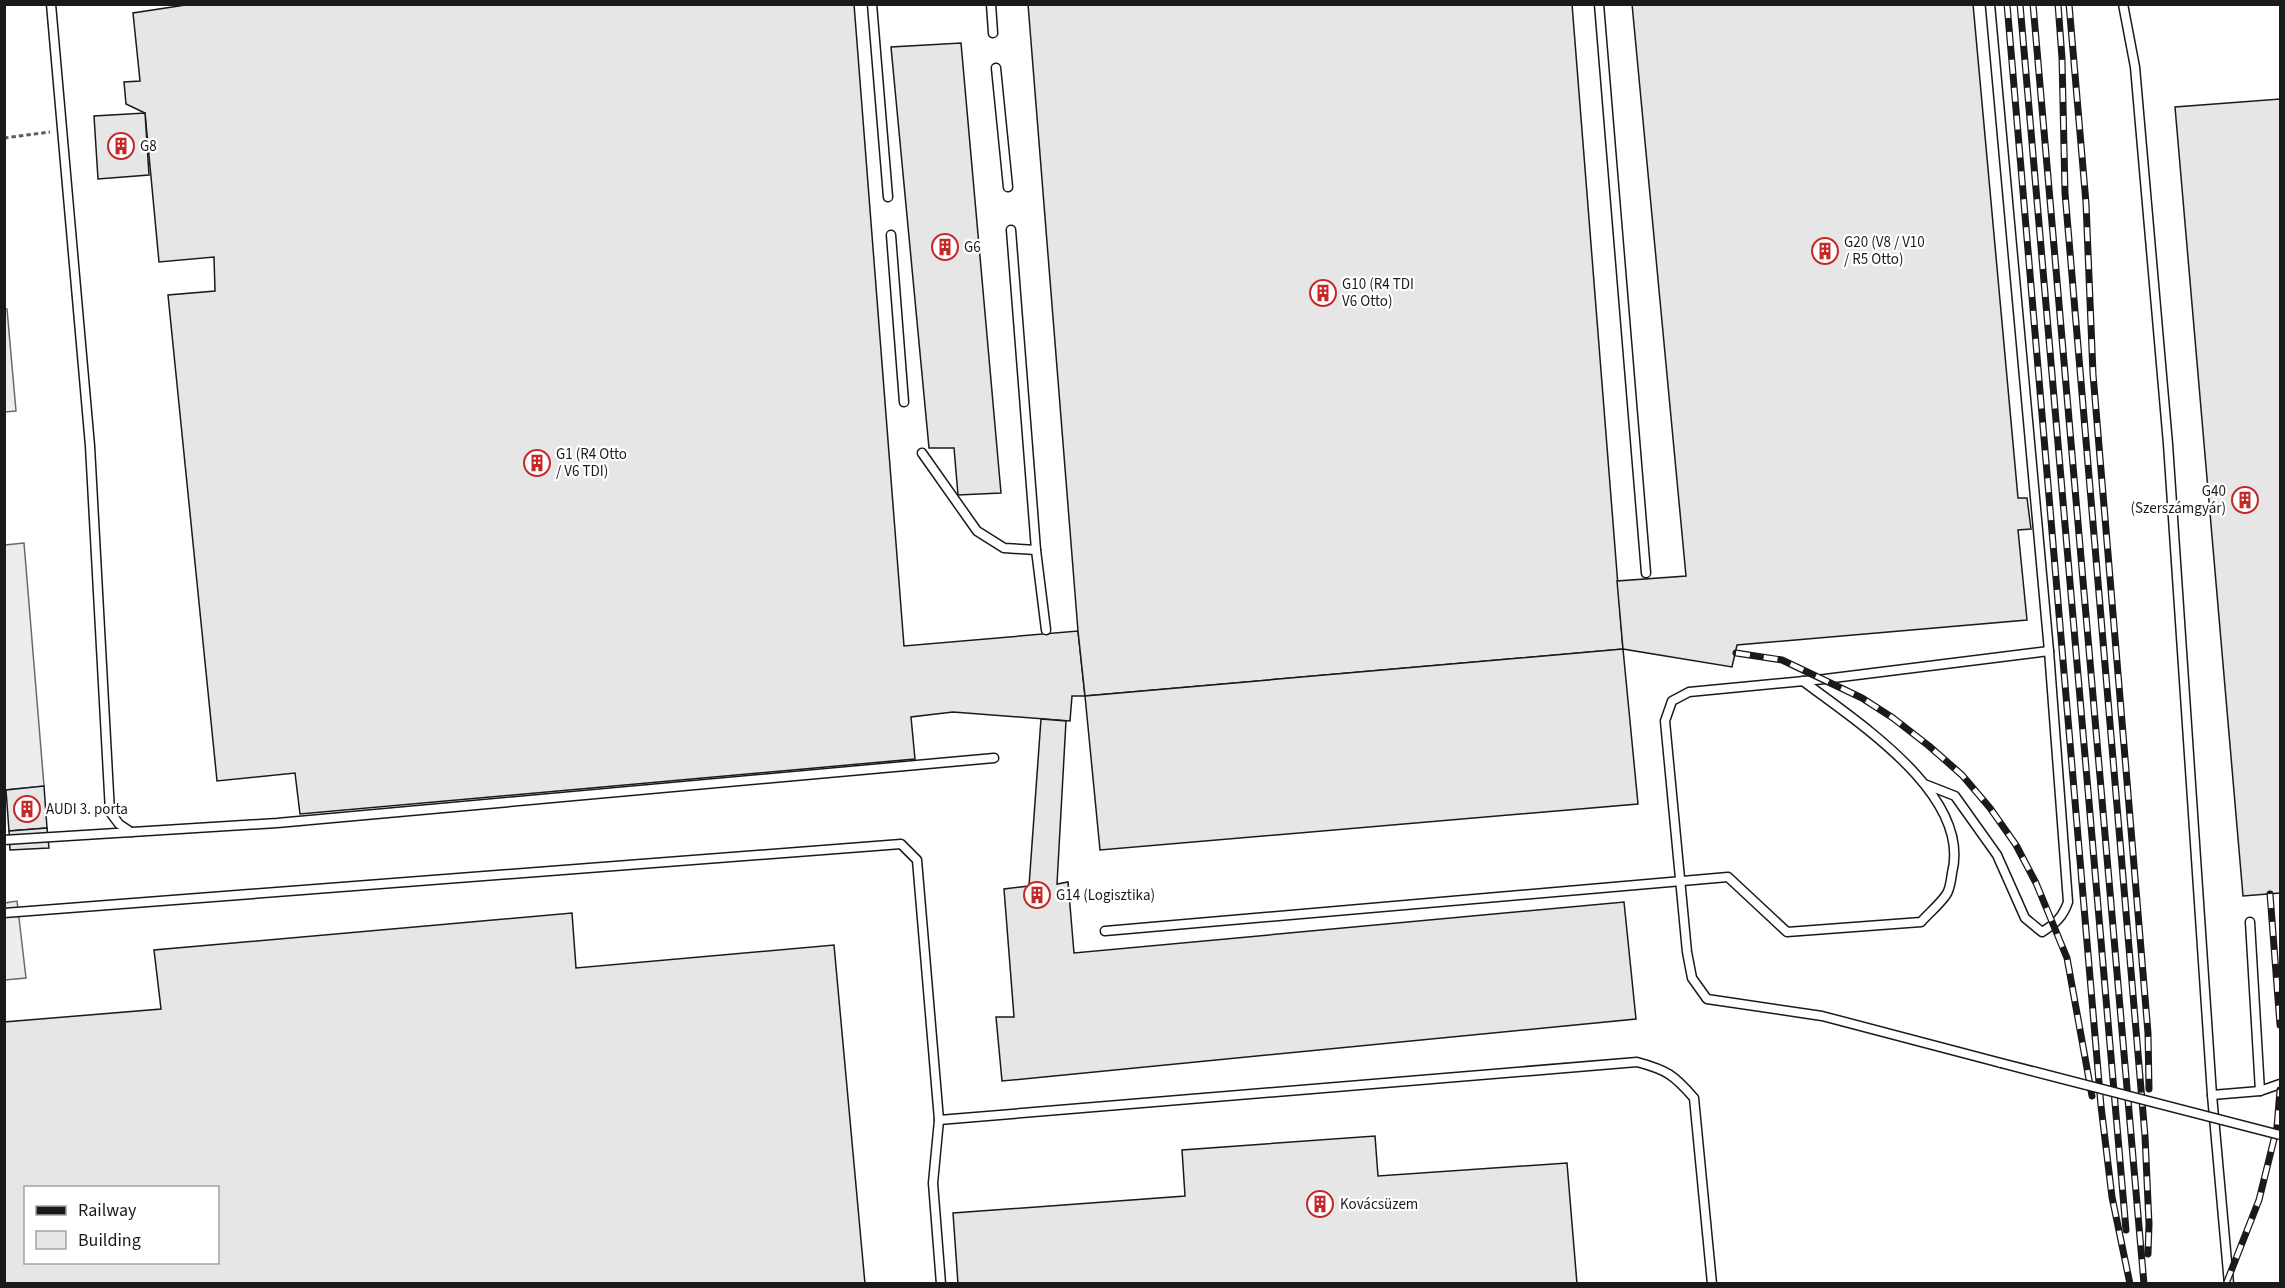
<svg xmlns="http://www.w3.org/2000/svg" width="2285" height="1288" font-family="'Source Sans 3',sans-serif">
<rect width="100%" height="100%" fill="#fff"/>
<g fill="#ededed" stroke="#6a6a6a" stroke-width="1.5">
<path d="M5 309H7L16 411 5 412Z"/>
<path d="M24 543 44 786 5 790V545Z"/>
<path d="M17 901 26 978 5 980V903Z"/>
</g>
<g fill="#e6e6e6" stroke="#1a1a1a" stroke-width="1.5" fill-rule="evenodd">
<path d="M192 4H854L904 646 1078 631 1085 696H1072L1070 721 953 712 911 717 915 759 300 814 295 773 217 781 168 295 215 291 214 257 159 262 145 113 126 104 124 82 140 81 133 13Z"/>
<path d="M1028 4H1572L1623 649 1085 696 1078 631Z"/>
<path d="M1632 4H1973L2018 498H2027L2031 529 2018 530 2027 620 1737 645 1732 667 1623 649 1617 581 1686 576Z"/>
<path d="M961 43 1001 493 958 495 954 448H929L891 47Z"/>
<path d="M2280 99V893L2243 896 2175 107Z"/>
<path d="M145 113 149 175 98 179 94 116Z"/>
<path d="M1623 649 1638 804 1100 850 1085 696Z"/>
<path d="M1041 719 1066 721 1057 884 1068 882 1074 953 1624 902 1636 1019 1002 1081 996 1017H1014L1004 889 1029 886Z"/>
<path d="M44 786 47 828 9 831 6 790Z"/>
<path d="M47 828 49 848 10 850 9 831Z"/>
<path d="M572 913 576 968 834 945 865 1284H4V1022L161 1009 154 950ZM26 1188H218V1262H26Z"/>
<path d="M1375 1136 1378 1176 1567 1163 1577 1284H958L953 1213 1185 1196 1182 1150Z"/>
</g>
<g fill="none" stroke-linecap="round" stroke-linejoin="round">
<defs>
<g id="lane">
<path d="M51 4 90 446 110 812 119 824 131 832"/>
<path d="M872 4 888 197"/>
<path d="M991 4 993 33"/>
<path d="M1599 4 1646 573"/>
<path d="M2123 4 2135 67 2168 444 2212 1095 2229 1284"/>
<path d="M996 68 1008 187"/>
<path d="M891 235 904 402"/>
<path d="M922 453 977 531 1004 548 1036 550 1011 230"/>
<path d="M1036 550 1046 630"/>
<path d="M1927 785 1955 796 1997 855 2025 918 2042 932C2055 924 2063 917 2068 902L2049 651 1990 4"/>
<path d="M4 840 277 823 994 758"/>
<path d="M4 913 901 844 917 860 939 1120 933 1183 941 1284"/>
<path d="M2250 922 2260 1091"/>
<path d="M1105 931 1728 877 1787 932 1921 922C1929 913 1939 905 1946 895 1950 890 1951 880 1952 873 1972 795 1857 722 1803 681"/>
<path d="M2001 1063 1822 1016 1707 999 1692 978 1687 952 1665 721 1672 701 1689 692 1825 679 2049 651"/>
<path d="M2212 1095 2260 1091 2280 1084"/>
<path d="M939 1120 1637 1062C1667 1070 1674 1075 1694 1098L1712 1284"/>
</g>
</defs>
<use href="#lane" stroke="#1a1a1a" stroke-width="11"/>
<path stroke="#5f5f5f" stroke-width="3" stroke-dasharray="4.5 3" stroke-linecap="butt" d="M4 138 50 132"/>
<use href="#lane" stroke="#fff" stroke-width="8"/>
<defs>
<g id="rail">
<path d="M2007 4 2101 1106 2112 1197 2130 1284"/>
<path d="M2020 4 2126 1230"/>
<path d="M2033 4 2144 1284"/>
<path d="M2058 4 2062 58 2065 193 2145 1136 2149 1224 2148 1254"/>
<path d="M2069 4 2086 203 2093 374 2148 1033 2149 1089"/>
<path d="M1736 653 1782 660 1862 698 1893 718 1929 746 1962 775 1990 808 2016 845 2036 883 2067 958 2092 1096"/>
<path d="M2270 894 2280 1025"/>
<path d="M2226 1284 2259 1200 2277 1127 2280 1090"/>
</g>
</defs>
<use href="#rail" stroke="#1a1a1a" stroke-width="7"/>
<use href="#rail" stroke="#fff" stroke-width="4.5" stroke-dasharray="14" stroke-linecap="butt"/>
<defs>
<path id="lane-bridge" d="M2001 1063 2280 1135"/>
</defs>
<use href="#lane-bridge" stroke="#1a1a1a" stroke-width="11" stroke-linecap="butt"/>
<use href="#lane-bridge" stroke="#fff" stroke-width="8"/>
</g>
<defs>
<symbol id="building-ring" viewBox="-11 -11 22 22"><circle r="9.5" fill="#fff" stroke="#c62828" stroke-width="1.5"/><path d="M-4-6H4V6H1V3H-1V6H-4ZM-2.5-4.3h1.7v1.8h-1.7ZM.8-4.3h1.7v1.8H.8ZM-2.5-1h1.7V.8h-1.7ZM.8-1h1.7V.8H.8Z" fill="#c62828"/></symbol>
</defs>
<g fill-rule="evenodd">
<use href="#building-ring" x="106" y="131" width="30" height="30"/>
<use href="#building-ring" x="930" y="232" width="30" height="30"/>
<use href="#building-ring" x="1810" y="236" width="30" height="30"/>
<use href="#building-ring" x="1308" y="278" width="30" height="30"/>
<use href="#building-ring" x="522" y="448" width="30" height="30"/>
<use href="#building-ring" x="2230" y="485" width="30" height="30"/>
<use href="#building-ring" x="12" y="794" width="30" height="30"/>
<use href="#building-ring" x="1022" y="880" width="30" height="30"/>
<use href="#building-ring" x="1305" y="1189" width="30" height="30"/>
</g>
<g text-anchor="middle" stroke-width="4.5" stroke-linejoin="round" paint-order="stroke">
<g font-size="15" fill="#1a1a1a" stroke="#fff" text-anchor="start">
<text x="140" y="151">G8</text>
<text x="1844" y="247">G20 (V8 / V10<tspan x="1844" dy="17">/ R5 Otto)</tspan></text>
<text x="964" y="252">G6</text>
<text x="1342" y="289">G10 (R4 TDI<tspan x="1342" dy="17">V6 Otto)</tspan></text>
<text x="556" y="459">G1 (R4 Otto<tspan x="556" dy="17">/ V6 TDI)</tspan></text>
<text x="2226" y="496" text-anchor="end">G40<tspan x="2226" dy="17">(Szerszámgyár)</tspan></text>
<text x="46" y="814">AUDI 3. porta</text>
<text x="1056" y="900">G14 (Logisztika)</text>
<text x="1340" y="1209">Kovácsüzem</text>
</g>
</g>
<rect width="2285" height="1288" fill="none" stroke="#1a1a1a" stroke-width="12"/>
<rect x="24" y="1186" width="195" height="78" fill="#ffffff" stroke="#a3a3a3" stroke-width="1.5"/>
<rect x="36" y="1206" width="30" height="9" fill="#1a1a1a" stroke="#a3a3a3" stroke-width="1.5"/>
<text x="78" y="1216" font-size="18" fill="#1a1a1a">Railway</text>
<rect x="36" y="1231" width="30" height="18" fill="#e6e6e6" stroke="#a3a3a3" stroke-width="1.5"/>
<text x="78" y="1246" font-size="18" fill="#1a1a1a">Building</text>
</svg>
